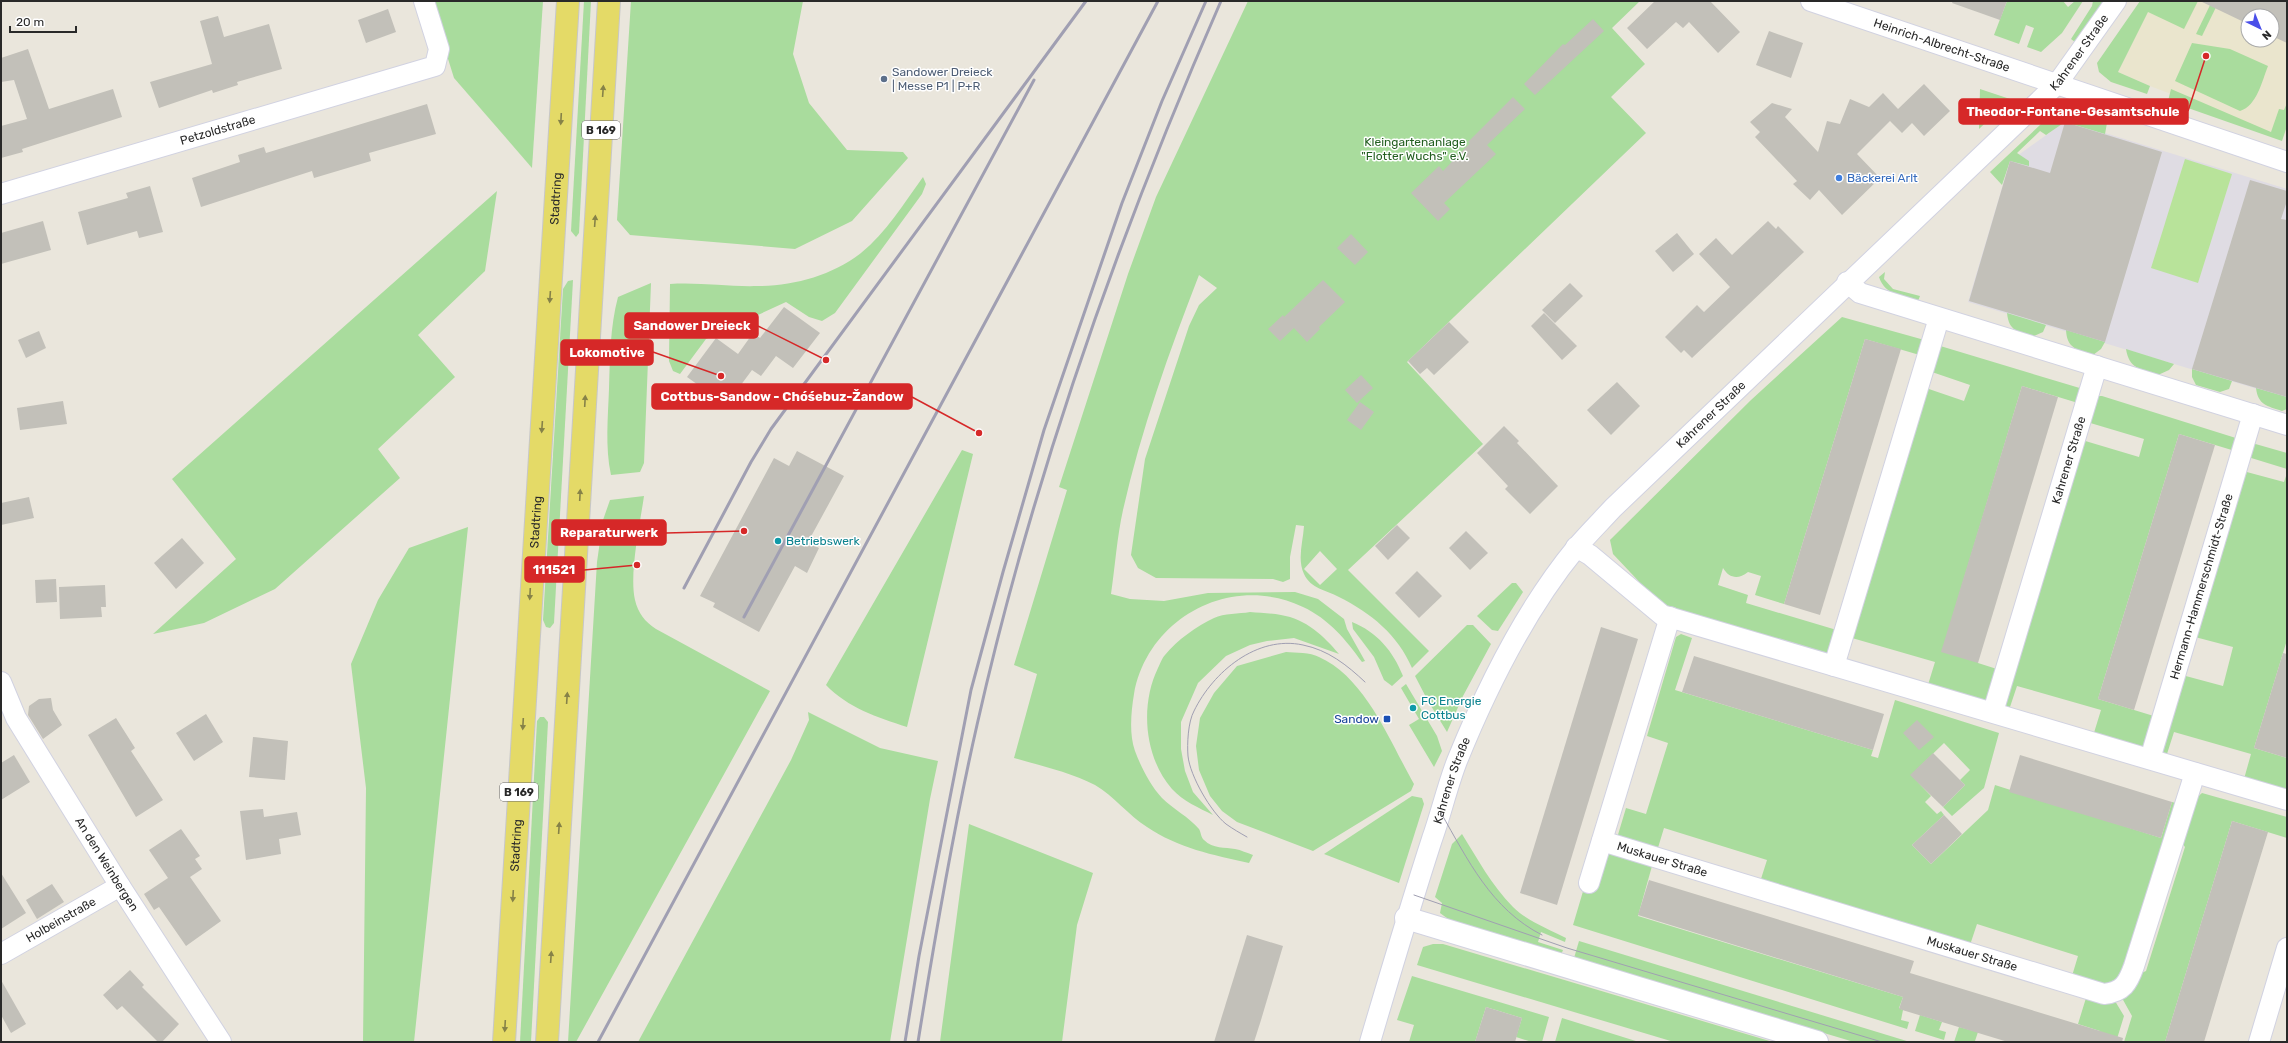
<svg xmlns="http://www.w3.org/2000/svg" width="2288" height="1043" font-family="Rubik,sans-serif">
<rect width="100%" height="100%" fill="#eae6dc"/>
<path fill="#dfdce3" d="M2066 121 2287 189V398L1968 302 2010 161Z"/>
<path fill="#eae5cd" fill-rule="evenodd" d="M2165 1H2287V126L2284 137 2150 86 2118 72 2148 11ZM2248 16H2272V40H2248Z"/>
<g fill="#a9dc9d" fill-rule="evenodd">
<path d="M430 1H543L532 168 454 78Z"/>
<path d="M584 1H591L579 233 576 237 571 231Z"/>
<path d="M631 1H803L793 54 809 103 847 150 903 152 908 158 852 221 795 249 630 235 617 220Z"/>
<path d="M1248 1H1640L1612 28 1645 64 1611 97 1646 133 1407 362 1483 444 1348 570 1429 651 1412 668C1398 635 1371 613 1339 597 1326 590 1311 589 1304 574 1297 559 1303 542 1304 526L1296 525 1290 557V579L1283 582 1273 579 1156 578 1138 568 1131 555 1145 459 1189 326 1199 305 1217 288 1199 275C1169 352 1141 430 1123 510 1117 537 1115 567 1111 594L1130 599 1164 601 1208 593 1295 592 1318 599 1344 619 1347 629 1365 661 1362 662C1346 640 1329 619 1303 607 1232 573 1148 617 1134 694 1131 712 1129 734 1135 751 1141 767 1150 785 1162 798 1173 809 1189 817 1199 829 1201 832 1201 838 1204 840 1213 849 1225 847 1235 849 1241 850 1247 853 1253 855L1249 863C1213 855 1178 848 1147 827 1128 815 1114 796 1095 785 1070 772 1041 766 1014 758L1037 674 1014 665 1067 490 1059 487 1128 274 1156 197ZM1320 551 1337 569 1320 585 1304 569Z"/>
<path d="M2007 1H2063L2068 7 2075 1H2083L2062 33 2041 52 2027 47 2034 28 2026 25 2019 44 1994 35Z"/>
<path d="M2093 1H2105L2075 42 2071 39 2092 6Z"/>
<path d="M2140 1H2198L2184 29 2148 12 2118 72 2150 86 2147 94 2111 82 2099 72 2097 63Z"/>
<path d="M2212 1H2219L2202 36 2196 34Z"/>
<path d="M2192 43 2230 49 2268 66C2262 81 2257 106 2240 111L2175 81Z"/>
<path d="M1980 89 2010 99 1979 129Z"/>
<path d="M2171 89 2271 132 2279 109 2284 110 2287 103V126L2282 141 2168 101Z"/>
<path d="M2068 103 2104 114 2107 123 2105 134 2065 122 2046 135 2040 131 2017 153 2029 161V166L2010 161 2002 185 1990 172 2057 109Z"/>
<path d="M923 177 926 184 922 194 835 313 822 321 809 317 786 302 706 339 680 374 673 371 669 361 670 284C699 282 729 287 758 286 794 286 833 275 861 253 886 233 904 203 923 177Z"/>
<path d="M497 191 485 271 418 335 455 377 378 449 400 478 275 589 204 623 153 634 236 559 172 479Z"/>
<path d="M1885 272 1884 279 1893 289 1920 296 1918 301C1902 296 1885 295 1879 277Z"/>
<path d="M573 280 554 623 550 628 546 627 543 620 563 289 568 281Z"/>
<path d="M651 283 644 463 640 472 611 475C605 447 608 417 609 389 610 358 610 327 618 297Z"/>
<path d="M2007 313 2046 325 2043 332 2034 336C2018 331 2009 332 2007 313Z"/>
<path d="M1842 317 1928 341 1923 356 1865 339 1784 604 1755 595 1761 576 1748 572C1738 580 1729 578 1723 568L1718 585 1748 595 1746 603 1840 631 1830 657 1663 607 1613 554 1610 540 1751 400Z"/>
<path d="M2066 330 2105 342 2101 349 2093 355C2077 349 2067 349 2066 330Z"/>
<path d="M1937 345 2083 389 2078 403 2022 386 1953 615 1978 663 2000 670 1989 704 1927 688 1935 662 1852 638 1923 387 1964 401 1970 385 1929 371Z"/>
<path d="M2126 349 2174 364 2169 370 2158 375C2141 369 2129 369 2126 349Z"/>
<path d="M2192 369 2232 381 2229 389 2220 392 2196 385 2192 377Z"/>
<path d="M2256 388 2287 397V409L2282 411C2267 406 2258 405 2256 388Z"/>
<path d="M2098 396H2102L2239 439 2235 451 2179 434 2098 699 2157 717 2145 750 2093 736 2101 710 2017 686 2009 710 2002 703 2082 440 2139 457 2144 439 2087 422Z"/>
<path d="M2252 443 2287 453V469L2248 457Z"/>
<path d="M962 450 973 454 907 727C877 717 848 708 826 685Z"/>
<path d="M2243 471 2284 482 2287 473V640L2254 748 2287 758V790L2244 779 2251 754 2174 732 2166 757 2159 753 2182 675 2223 686 2233 647 2195 637Z"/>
<path d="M644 496C640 524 629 574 635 600 638 613 645 622 656 629L770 691 576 1042H568L597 562 603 520 610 500Z"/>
<path d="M468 527 414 1042H363L366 788 351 664 378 600 409 548Z"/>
<path d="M1512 583H1516L1523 592 1498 631 1492 630 1477 616Z"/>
<path d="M1250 612C1260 613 1271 613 1281 615 1306 619 1324 636 1339 654L1294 638 1267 641 1250 645 1226 656 1198 683 1181 722V749L1185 771 1193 792 1213 815C1199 808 1183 801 1172 789 1144 757 1140 705 1158 668 1160 664 1162 658 1165 655 1177 640 1197 626 1214 618 1224 613 1239 614 1250 612Z"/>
<path d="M1352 622C1377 632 1393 651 1403 676L1392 686 1384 680 1374 657 1353 629Z"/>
<path d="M1467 625H1473L1491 644 1463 696 1447 732 1428 701 1415 676Z"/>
<path d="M1681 634 1692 638 1675 690 1873 750 1871 756 1878 758 1895 700 1999 733 1984 788 1952 816 1943 807 1965 785 1960 780 1970 770 1944 743 1911 775 1931 796 1925 802 1937 814 1941 811 1944 815 1912 845 1931 864 1988 810 1995 785 2161 838 2172 802 2179 804 2121 979 2105 986 2072 976 2078 956 1977 924 1970 945 1760 882 1767 860 1664 828 1657 851 1617 838 1626 808 1646 814 1668 743 1647 736 1676 637Z"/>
<path d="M1286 652C1296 653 1310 652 1319 657 1366 678 1390 742 1414 784L1411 791 1313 851 1237 822 1222 811 1210 796 1199 770 1196 746 1200 718 1214 693 1237 666Z"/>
<path d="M1406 684 1437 736 1442 751 1434 767 1409 725 1419 719 1401 688Z"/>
<path d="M808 712 880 748 938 761 930 799 890 1042H638L791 760 809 720Z"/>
<path d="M540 717H544L548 722 531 1042H520L537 721Z"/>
<path d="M2202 793 2287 817V838L2232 821 2165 1042H2124L2132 1016 2122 998 2132 992 2137 975 2146 971 2185 847 2179 839 2191 803Z"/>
<path d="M1412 796 1422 798 1424 804 1399 883 1324 854Z"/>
<path d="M969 824 1093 873 1077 925 1062 1042H940Z"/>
<path d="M1462 834C1477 858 1492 886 1513 907 1527 921 1549 929 1566 938L1565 942 1541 932 1538 942 1563 950 1561 955 1455 924 1440 913 1442 903 1435 897 1452 844Z"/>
<path d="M1606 851 1652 866 1638 916 1903 997 1899 1008 1903 1010 1901 1020 1909 1022 1907 1029 1573 925 1584 888Z"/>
<path d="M1579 941 1910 1042H1854L1574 958Z"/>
<path d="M1433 944H1443L1773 1042H1674L1417 965 1423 947Z"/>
<path d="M1412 976 1549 1017 1542 1042H1532L1516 1037 1522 1018 1486 1007 1475 1042H1409L1414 1025 1397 1020Z"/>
<path d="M2086 998 2106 1004 2115 1001 2124 1016 2116 1042H2097L2100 1031 2078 1024Z"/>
<path d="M1920 1015 1942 1022 1939 1030 1946 1032 1944 1040 1915 1031Z"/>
<path d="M1562 1018 1639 1042H1555Z"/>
<path d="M1959 1027 1978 1032 1975 1041 1979 1042H1954Z"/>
</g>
<path fill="#b8e39a" d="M2185 159 2232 174 2198 283 2151 268Z"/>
<g fill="#c2c0b9">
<path d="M1655 1H1710L1740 32 1718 53 1689 22 1683 28 1676 22 1647 49 1627 28Z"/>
<path d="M1953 1H2007L2000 20 1952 3Z"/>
<path d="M2200 1H2287V43L2272 36V16H2248V24Z"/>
<path d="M388 9 396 32 366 43 358 20Z"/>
<path d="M218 16 224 37 269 24 282 69 237 82 238 85 213 93 212 90 159 108 150 82 212 64 200 21Z"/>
<path d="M1593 19 1604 31 1535 95 1524 84 1563 44 1565 45Z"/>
<path d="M1769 31 1803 43 1791 78 1756 65Z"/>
<path d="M28 49 49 109 113 89 122 117 22 149 23 152 1 158V126L27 119 14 80 1 82V58Z"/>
<path d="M1924 84 1950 111 1924 136 1912 123 1902 133 1890 121 1857 154 1880 178 1842 215 1819 190 1810 200 1793 184 1797 181 1755 137 1760 132 1750 122 1772 103 1792 109 1785 117 1818 152 1827 121 1840 124 1850 99 1869 107 1883 93 1898 109Z"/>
<path d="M1513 97 1525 109 1487 145 1496 154 1444 203 1450 209 1438 221 1411 193 1439 166 1443 171 1470 143 1468 142Z"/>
<path d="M427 104 436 134 369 153 371 161 314 178 312 171 201 207 192 178 240 162 238 155 264 147 266 153Z"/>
<path d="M2065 122 2162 152 2105 342 1969 301 2010 161 2050 173Z"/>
<path d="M2250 180 2287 191V201L2281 219 2287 220V397L2192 369Z"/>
<path d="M150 186 163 232 139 238 137 231 87 245 78 212 128 198 126 193Z"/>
<path d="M43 221 51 250 1 264V233Z"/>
<path d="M1768 221 1776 229 1778 226 1804 252 1692 358 1684 350 1681 353 1665 337 1697 305 1704 312 1730 287 1699 254 1716 238 1732 255Z"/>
<path d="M1677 233 1694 254 1673 272 1655 251Z"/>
<path d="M1351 234 1368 252 1355 265 1337 248Z"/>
<path d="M1323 280 1345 302 1319 327 1320 329 1307 342 1294 328 1280 341 1268 329 1283 315 1284 317Z"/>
<path d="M1570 283 1583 296 1555 323 1542 310Z"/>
<path d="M784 307 820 333 793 368 776 356 761 376 752 370 726 405 687 377 716 338 738 354 753 333 760 338Z"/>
<path d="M1544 313 1577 346 1562 360 1531 326Z"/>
<path d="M1449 322 1469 342 1434 375 1427 368 1420 374 1408 361Z"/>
<path d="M39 331 46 348 26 358 18 340Z"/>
<path d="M1865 339 1901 349 1820 615 1784 604Z"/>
<path d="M1361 375 1373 388 1357 403 1345 390Z"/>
<path d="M1617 382 1640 406 1611 435 1587 410Z"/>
<path d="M2022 386 2058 397 1978 663 1941 652Z"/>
<path d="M63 401 67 424 20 430 17 408Z"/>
<path d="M1360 402 1374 412 1361 430 1347 420Z"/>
<path d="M1504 426 1519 441 1517 443 1558 486 1530 514 1505 489 1508 486 1477 453Z"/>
<path d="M2179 434 2215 445 2134 710 2098 699Z"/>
<path d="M797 451 844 476 808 542 819 548 807 573 795 566 759 632 713 607 715 603 700 596 774 458 789 466Z"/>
<path d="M29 497 34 518 1 525V503Z"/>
<path d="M1397 525 1410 538 1388 560 1375 546Z"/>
<path d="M1466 531 1488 553 1470 570 1449 548Z"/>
<path d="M182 538 204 563 176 589 154 563Z"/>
<path d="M1417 571 1442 596 1419 618 1395 593Z"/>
<path d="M56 579 57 602 36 603 35 580Z"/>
<path d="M105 585 106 607H101L102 617 60 619 59 587Z"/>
<path d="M1601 627 1638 639 1557 905 1520 893Z"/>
<path d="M2283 653 2287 654V758L2254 748Z"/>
<path d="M1694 656 1884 714 1873 750 1682 692Z"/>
<path d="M51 698 53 710 62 725 43 739 28 715 29 706 39 699Z"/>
<path d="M206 714 223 742 194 761 176 733Z"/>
<path d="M116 718 135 748 131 751 163 800 136 817 88 735Z"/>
<path d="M1917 720 1934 737 1919 750 1903 733Z"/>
<path d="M253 737 288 741 285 780 249 777Z"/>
<path d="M1933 753 1965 785 1943 807 1910 775Z"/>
<path d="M14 755 30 782 1 800V763Z"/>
<path d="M2020 755 2172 802 2161 838 2009 792Z"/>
<path d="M263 809 264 817 297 812 301 835 279 839 281 854 246 860 240 811Z"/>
<path d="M1944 815 1962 834 1931 864 1912 845Z"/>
<path d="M2232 821 2268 832 2221 985 2204 1042H2165Z"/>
<path d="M181 829 200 856 195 859 202 869 190 877 221 921 186 946 159 907 154 910 144 894 168 878 149 850Z"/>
<path d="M1 873 26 913 1 929Z"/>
<path d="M1649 880 1914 961 1910 973 2123 1038 2122 1042H2008L1899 1009 1903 997 1638 915Z"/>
<path d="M52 884 64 902 37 919 26 900Z"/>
<path d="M1247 935 1283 946 1261 1020 1254 1042H1214Z"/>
<path d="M130 970 144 985 142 987 179 1024 162 1042H158L122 1006 117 1010 103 995Z"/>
<path d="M1 980 26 1024 11 1033 1 1015Z"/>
<path d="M1486 1007 1522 1018 1515 1042H1475Z"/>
</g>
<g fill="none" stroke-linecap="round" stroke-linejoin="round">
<defs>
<g id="minor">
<path id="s1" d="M1811 1 2287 162"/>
<path id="s2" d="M1 194 435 66 439 49 424 1"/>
<path d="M1847 282 1860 293 2287 425"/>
<path d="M1576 547 1590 555 1662 615 2287 800"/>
<path d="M1834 666 1939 318"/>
<path id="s3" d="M1 682 16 718 120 886 221 1042"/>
<path id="s4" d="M1993 712 2097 366"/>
<path id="s5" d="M2150 759 2253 414"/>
<path id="s6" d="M1602 841 2104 994C2123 992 2128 983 2134 966L2195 773"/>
<path d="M1589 883 1670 617"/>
<path id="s7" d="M1 954 120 886"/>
<path id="s8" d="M1370 1042C1390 974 1410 907 1432 839 1441 814 1447 787 1457 761 1487 687 1525 610 1576 548 1588 534 1601 521 1613 508L2057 84 2116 1"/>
<path d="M2259 1042 2287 948"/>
</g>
<path id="tertiary" d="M1406 918 1817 1042"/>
<g id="primary">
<path id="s9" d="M504 1042 568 1"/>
<path d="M547 1042 609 1"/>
</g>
</defs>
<use href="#minor" stroke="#d1d2e1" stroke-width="22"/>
<use href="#tertiary" stroke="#d1d2e1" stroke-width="24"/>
<use href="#primary" stroke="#c7c7c7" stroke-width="24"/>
<use href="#minor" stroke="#fff" stroke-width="20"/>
<use href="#tertiary" stroke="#fff" stroke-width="22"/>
<use href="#primary" stroke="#e4da67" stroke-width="22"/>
<g stroke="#a09fb2" stroke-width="1">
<path d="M1441 813C1468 860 1491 909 1542 935"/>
<path d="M1247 837C1240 833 1233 829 1226 824 1211 812 1190 776 1188 756 1187 744 1188 722 1194 711 1213 672 1257 635 1303 645 1328 650 1347 665 1365 682"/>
<path d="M1414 895 1567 948 1882 1042"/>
</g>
<g stroke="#a09fb2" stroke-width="3">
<path d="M684 588 751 462 771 429 1086 1"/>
<path d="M744 617 1034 80"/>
<path d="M598 1042 1158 1"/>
<path d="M905 1042 919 956 971 690 1003 572 1044 430 1122 203 1162 101 1206 1"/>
<path d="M918 1042C935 936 953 830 977 725 1033 476 1119 234 1221 1"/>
</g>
</g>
<defs><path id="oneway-solid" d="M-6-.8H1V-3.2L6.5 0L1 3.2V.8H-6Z"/></defs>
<g fill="#868248">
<use href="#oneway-solid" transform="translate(603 91) rotate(-86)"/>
<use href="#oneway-solid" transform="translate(561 119) rotate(93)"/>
<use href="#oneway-solid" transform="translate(595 221) rotate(-86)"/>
<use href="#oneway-solid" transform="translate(550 297) rotate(94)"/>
<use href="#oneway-solid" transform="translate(585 401) rotate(-87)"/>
<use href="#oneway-solid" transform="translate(542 427) rotate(94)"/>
<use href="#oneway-solid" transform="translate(580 495) rotate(-87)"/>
<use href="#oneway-solid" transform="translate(530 594) rotate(93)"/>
<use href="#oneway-solid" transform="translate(567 698) rotate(-86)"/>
<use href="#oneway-solid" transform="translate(523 724) rotate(93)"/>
<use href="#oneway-solid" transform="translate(559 828) rotate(-86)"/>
<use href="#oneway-solid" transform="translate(513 896) rotate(93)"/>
<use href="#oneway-solid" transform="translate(551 957) rotate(-86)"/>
<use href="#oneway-solid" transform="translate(505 1026) rotate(93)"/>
</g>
<circle fill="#5c6f8a" stroke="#fff" stroke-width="1.5" cx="884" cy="79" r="4"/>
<circle fill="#3f7fe0" stroke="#fff" stroke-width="1.5" cx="1839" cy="178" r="4"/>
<g fill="#0f9aa8" stroke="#fff" stroke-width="1.5">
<circle cx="778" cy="541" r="4"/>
<circle cx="1413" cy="708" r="4"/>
</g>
<rect fill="#1a4fb4" stroke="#fff" stroke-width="1.5" x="1383" y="715" width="8" height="8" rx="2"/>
<g text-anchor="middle" stroke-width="3" stroke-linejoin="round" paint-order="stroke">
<g fill="#fff" stroke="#696969" stroke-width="1">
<rect x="582" y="121" width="38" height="18" rx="3"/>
<rect x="500" y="783" width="38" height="18" rx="3"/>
</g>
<g font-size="11" font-weight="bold" fill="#292929">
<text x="601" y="134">B 169</text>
<text x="519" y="796">B 169</text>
</g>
<g font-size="12" fill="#292929" stroke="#fff">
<text dy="4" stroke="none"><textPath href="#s1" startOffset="138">Heinrich-Albrecht-Straße</textPath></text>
<text dy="4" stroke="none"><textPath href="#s8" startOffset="1246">Kahrener Straße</textPath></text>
<text dy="4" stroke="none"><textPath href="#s2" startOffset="226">Petzoldstraße</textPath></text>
<text dy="4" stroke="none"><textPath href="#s9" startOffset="845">Stadtring</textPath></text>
<text dy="4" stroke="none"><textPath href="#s8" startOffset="729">Kahrener Straße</textPath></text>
<text dy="4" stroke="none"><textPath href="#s4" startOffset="263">Kahrener Straße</textPath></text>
<text dy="4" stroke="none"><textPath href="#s9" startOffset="521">Stadtring</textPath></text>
<text dy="4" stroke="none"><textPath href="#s5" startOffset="180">Hermann-Hammerschmidt-Straße</textPath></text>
<text dy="4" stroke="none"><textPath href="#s8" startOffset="274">Kahrener Straße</textPath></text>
<text dy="4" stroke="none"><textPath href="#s9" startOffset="197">Stadtring</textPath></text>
<text dy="4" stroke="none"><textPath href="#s6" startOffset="63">Muskauer Straße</textPath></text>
<text dy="4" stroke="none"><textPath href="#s3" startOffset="211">An den Weinbergen</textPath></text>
<text dy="4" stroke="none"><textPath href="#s7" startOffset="69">Holbeinstraße</textPath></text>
<text dy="4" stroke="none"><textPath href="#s6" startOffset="387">Muskauer Straße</textPath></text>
</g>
<g font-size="12" fill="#4e5e75" stroke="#fff" text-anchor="start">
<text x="892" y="76">Sandower Dreieck<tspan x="892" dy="14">| Messe P1 | P+R</tspan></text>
</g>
<g font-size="12" fill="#235f20" stroke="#fff">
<text x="1415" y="146">Kleingartenanlage<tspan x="1415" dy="14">"Flotter Wuchs" e.V.</tspan></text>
</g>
<g font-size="12" fill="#366cbe" stroke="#fff" text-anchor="start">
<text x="1847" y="182">Bäckerei Arlt</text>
</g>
<g font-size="12" fill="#0d838f" stroke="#fff" text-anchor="start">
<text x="786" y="545">Betriebswerk</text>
<text x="1421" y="705">FC Energie<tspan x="1421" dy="14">Cottbus</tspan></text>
</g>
<g font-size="12" fill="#164399" stroke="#fff" text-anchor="end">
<text x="1379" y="723">Sandow</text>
</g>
</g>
<path fill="none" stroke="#d62828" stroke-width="1.5" d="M2206 56L2188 111M826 360L758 326M721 376L653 352M979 433L912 397M744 531L666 533M637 565L584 570"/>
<g fill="#d62828" stroke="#fff" stroke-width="1.5">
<circle cx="2206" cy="56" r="4"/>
<circle cx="826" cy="360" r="4"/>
<circle cx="721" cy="376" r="4"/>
<circle cx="979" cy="433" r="4"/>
<circle cx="744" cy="531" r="4"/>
<circle cx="637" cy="565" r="4"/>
</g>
<g fill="#d62828" stroke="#d62828" stroke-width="1.5">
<rect x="1959" y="99" width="229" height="25" rx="4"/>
<rect x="625" y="313" width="133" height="25" rx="4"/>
<rect x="561" y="340" width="92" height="25" rx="4"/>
<rect x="652" y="384" width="260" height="25" rx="4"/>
<rect x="552" y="520" width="114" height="25" rx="4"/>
<rect x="525" y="557" width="59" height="25" rx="4"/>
</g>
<g font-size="13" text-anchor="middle" font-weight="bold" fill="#fff">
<text x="2073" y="116">Theodor-Fontane-Gesamtschule</text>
<text x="692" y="330">Sandower Dreieck</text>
<text x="607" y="357">Lokomotive</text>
<text x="782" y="401">Cottbus-Sandow - Chóśebuz-Žandow</text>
<text x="609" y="537">Reparaturwerk</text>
<text x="554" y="574">111521</text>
</g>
<rect width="2288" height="1043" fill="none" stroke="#292929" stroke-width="4"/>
<g transform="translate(2260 28) rotate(137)"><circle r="19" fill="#ffffff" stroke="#a9a9a9"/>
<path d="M0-3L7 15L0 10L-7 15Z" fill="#4a4fe9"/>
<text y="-6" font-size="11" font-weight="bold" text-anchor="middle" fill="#292929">N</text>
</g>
<path d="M10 26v6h66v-6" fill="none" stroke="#292929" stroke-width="2"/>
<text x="16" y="26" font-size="12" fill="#292929" stroke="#ffffff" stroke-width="3" paint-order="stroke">20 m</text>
</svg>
